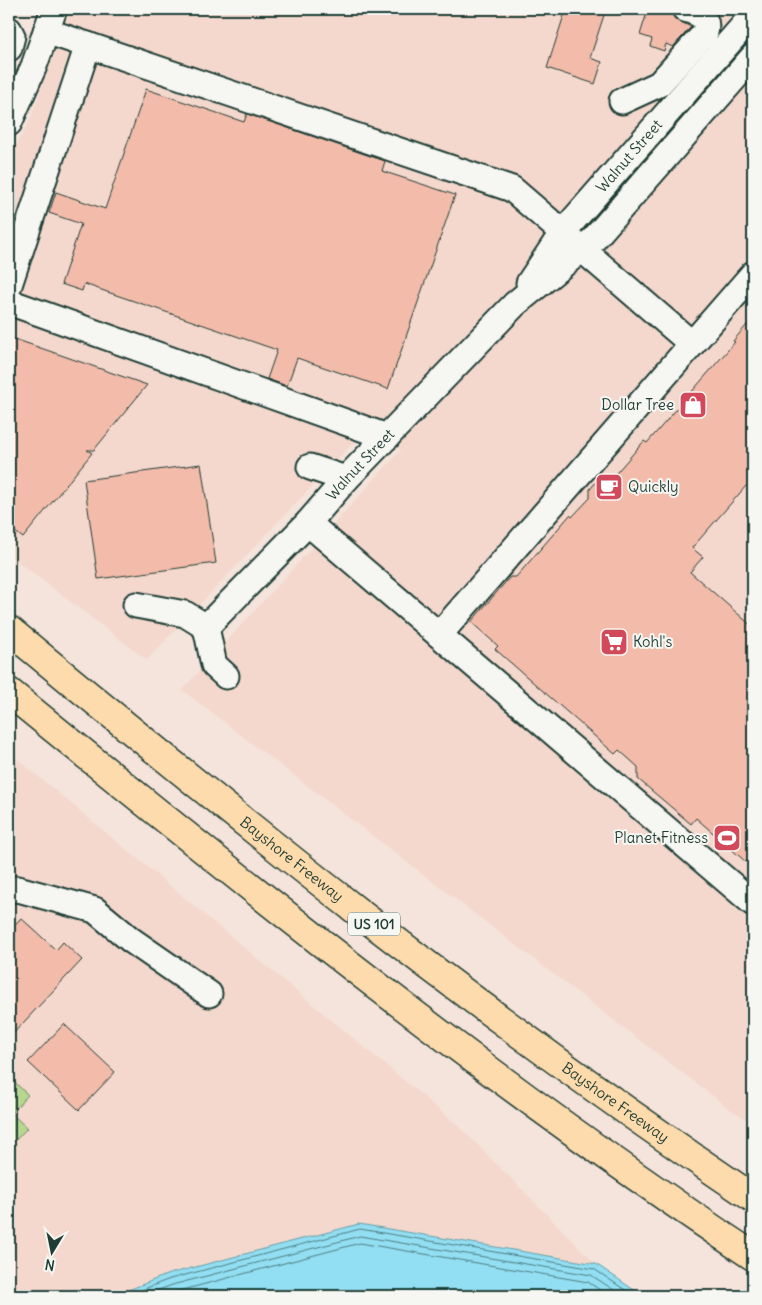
<svg xmlns="http://www.w3.org/2000/svg" width="762" height="1305" font-family="Delius,sans-serif">
<rect width="100%" height="100%" fill="#f5e4dc"/>
<filter id="ink" filterUnits="userSpaceOnUse"><feTurbulence type="fractalNoise" baseFrequency=".02" numOctaves="2"/><feDisplacementMap in="SourceGraphic" scale="10" xChannelSelector="R" yChannelSelector="G"/><feConvolveMatrix kernelMatrix="1 2 1 2 8 2 1 2 1" color-interpolation-filters="sRGB"/></filter>
<g filter="url(#ink)">
<g fill="#f4d8cd">
<path d="M69 9H753V1123L731 1110 182 690 401 450 359 437 147 660 9 555V157L30 120Z"/>
<path d="M9 752 459 1126 596 1264 359 1224 169 1274 113 1296H9Z"/>
</g>
<path fill="#b7d791" stroke="#6b8a62" d="M9 1077 28 1095 11 1113 27 1128 14 1142 9 1136Z"/>
<path fill="#92def2" stroke="#649ea6" d="M359 1224 596 1264 643 1296H113L169 1274Z"/>
<g fill="none" stroke-linecap="round" stroke-linejoin="round">
<g stroke="#4d7d80" stroke-width="1">
<path d="M126 1296 170 1279 360 1229 594 1269 634 1296"/>
<path d="M143 1296 172 1285 360 1236 591 1275 623 1296"/>
<path d="M163 1296 175 1292 360 1243 588 1282 609 1296"/>
</g>
</g>
<g fill="#f3bbaa" stroke="#1f3d34">
<path d="M566 9H606L590 58 602 62 595 84 547 68Z"/>
<path d="M648 9H671L675 19 691 27 673 47 666 44 664 51 650 46 652 39 640 35Z"/>
<path d="M146 89 244 122 247 114 385 161 382 171 455 195 388 389 297 358 287 386 267 379 277 350 84 284 82 291 61 284 81 224 49 213 56 192 105 209Z"/>
<path d="M753 318V478L692 548 703 557 690 572 753 627V854L746 862 696 818 691 824 638 779V767L619 750 615 754 495 649 498 646 471 622 510 577H516L570 515 572 517 590 498V489L598 480 611 479 644 441 647 443 735 342 733 341Z"/>
<path d="M9 337 147 385 94 450H87L92 453 23 538 9 527Z"/>
<path d="M201 464 216 563 98 579 84 480Z"/>
<path d="M21 918 56 950 63 942 82 960 9 1038V931Z"/>
<path d="M64 1024 115 1072 79 1110 28 1062Z"/>
</g>
<g fill="none" stroke-linecap="round" stroke-linejoin="round">
<defs>
<g id="minor">
<path d="M9 30 12 36 9 48"/>
<path d="M46 31 512 189 692 344"/>
<path d="M622 101 659 84 705 33C709 16 698 13 685 9"/>
<path d="M9 123 34 66 54 9"/>
<path id="s1" d="M529 283 563 232 753 15"/>
<path d="M9 285 88 45"/>
<path d="M9 302 387 437"/>
<path d="M310 467 346 479"/>
<path d="M308 523 753 903"/>
<path d="M136 605 185 614 206 627 214 665 226 676"/>
<path id="s2" d="M206 627 308 523 346 479 515 304 593 240 753 57"/>
<path d="M439 635 753 274"/>
<path d="M9 890 18 889 95 910 131 940 209 994"/>
</g>
<g id="highway">
<path id="s3" d="M9 630C124 725 239 819 357 911 486 1011 618 1107 753 1198"/>
<path d="M9 692C250 889 493 1084 753 1256"/>
</g>
</defs>
<use href="#minor" stroke="#1f3d34" stroke-width="29"/>
<use href="#highway" stroke="#1f3d34" stroke-width="31"/>
<use href="#minor" stroke="#f6f6f2" stroke-width="25"/>
<use href="#highway" stroke="#fedbac" stroke-width="28"/>
</g>
</g>
<defs>
<symbol id="shop-square" viewBox="-11 -11 22 22"><rect x="-9" y="-9" width="18" height="18" rx="4" fill="#d1495b" stroke="#f6f6f2"/><path d="M-5-2.5h2.3a2.7 3.5 0 0 1 5.4 0H5L5.5 6h-11ZM-1.5-2.5h3a1.5 2.3 0 0 0-3 0Z" fill="#fff"/></symbol>
<symbol id="cafe-square" viewBox="-11 -11 22 22"><rect x="-9" y="-9" width="18" height="18" rx="4" fill="#d1495b" stroke="#f6f6f2"/><path d="M-5.5-4.5H6V0H3Q3 3.5 0 3.5H-2.5Q-5.5 3.5-5.5 0ZM3-3.2v2h1.7v-2ZM-6 4.5H4V6H-6Z" fill="#fff"/></symbol>
<symbol id="supermarket-square" viewBox="-11 -11 22 22"><rect x="-9" y="-9" width="18" height="18" rx="4" fill="#d1495b" stroke="#f6f6f2"/><path d="M-6-5.5h2.5l.6 2H6L4.5 2H-2.5L-4.4-4H-6ZM-1.5 3.2a1.3 1.3 0 1 0 .1 0ZM3 3.2a1.3 1.3 0 1 0 .1 0Z" fill="#fff"/></symbol>
<symbol id="stadium-square" viewBox="-11 -11 22 22"><rect x="-9" y="-9" width="18" height="18" rx="4" fill="#d1495b" stroke="#f6f6f2"/><path d="M0-5a6.5 5 0 1 0 0 10a6.5 5 0 1 0 0-10ZM-3.5-1.8h7v3.6h-7Z" fill="#fff"/></symbol>
</defs>
<g fill-rule="evenodd">
<use href="#shop-square" x="677" y="389" width="32" height="32"/>
<use href="#cafe-square" x="593" y="471" width="32" height="32"/>
<use href="#supermarket-square" x="598" y="626" width="32" height="32"/>
<use href="#stadium-square" x="711" y="822" width="32" height="32"/>
</g>
<g text-anchor="middle" stroke-width="4" stroke-linejoin="round" paint-order="stroke">
<rect fill="#f6f6f2" stroke="#60746d" stroke-width="1" x="348" y="912.5" width="52" height="23" rx="4"/>
<g font-size="14" font-weight="bold" fill="#1f3d34">
<text x="374" y="929">US 101</text>
</g>
<g font-size="15" fill="#1f3d34" stroke="#f6f6f2">
<text dy="5" stroke="none"><textPath href="#s1" startOffset="162">Walnut Street</textPath></text>
<text dy="5" stroke="none"><textPath href="#s2" startOffset="224">Walnut Street</textPath></text>
<text dy="5" stroke="none"><textPath href="#s3" startOffset="364">Bayshore Freeway</textPath></text>
<text dy="5" stroke="none"><textPath href="#s3" startOffset="769">Bayshore Freeway</textPath></text>
</g>
<g font-size="15" fill="#1f3d34" stroke="#f6f6f2" text-anchor="end">
<text x="674" y="410">Dollar Tree</text>
<text x="628" y="492" text-anchor="start">Quickly</text>
<text x="633" y="647" text-anchor="start">Kohl's</text>
<text x="708" y="843">Planet Fitness</text>
</g>
</g>
<rect width="762" height="1305" fill="none" stroke="#f6f6f2" stroke-width="30"/>
<rect x="15" y="15" width="732" height="1275" fill="none" stroke="#1f3d34" stroke-width="2" filter="url(#ink)"/>
<g transform="translate(52 1252) rotate(190)" stroke="#f6f6f2" stroke-width="4" paint-order="stroke">
<path d="M0-4L9 19L0 12L-9 19Z" fill="#1f3d34"/>
<text y="-8" font-size="14" font-weight="bold" text-anchor="middle" fill="#1f3d34">N</text>
</g>
</svg>
